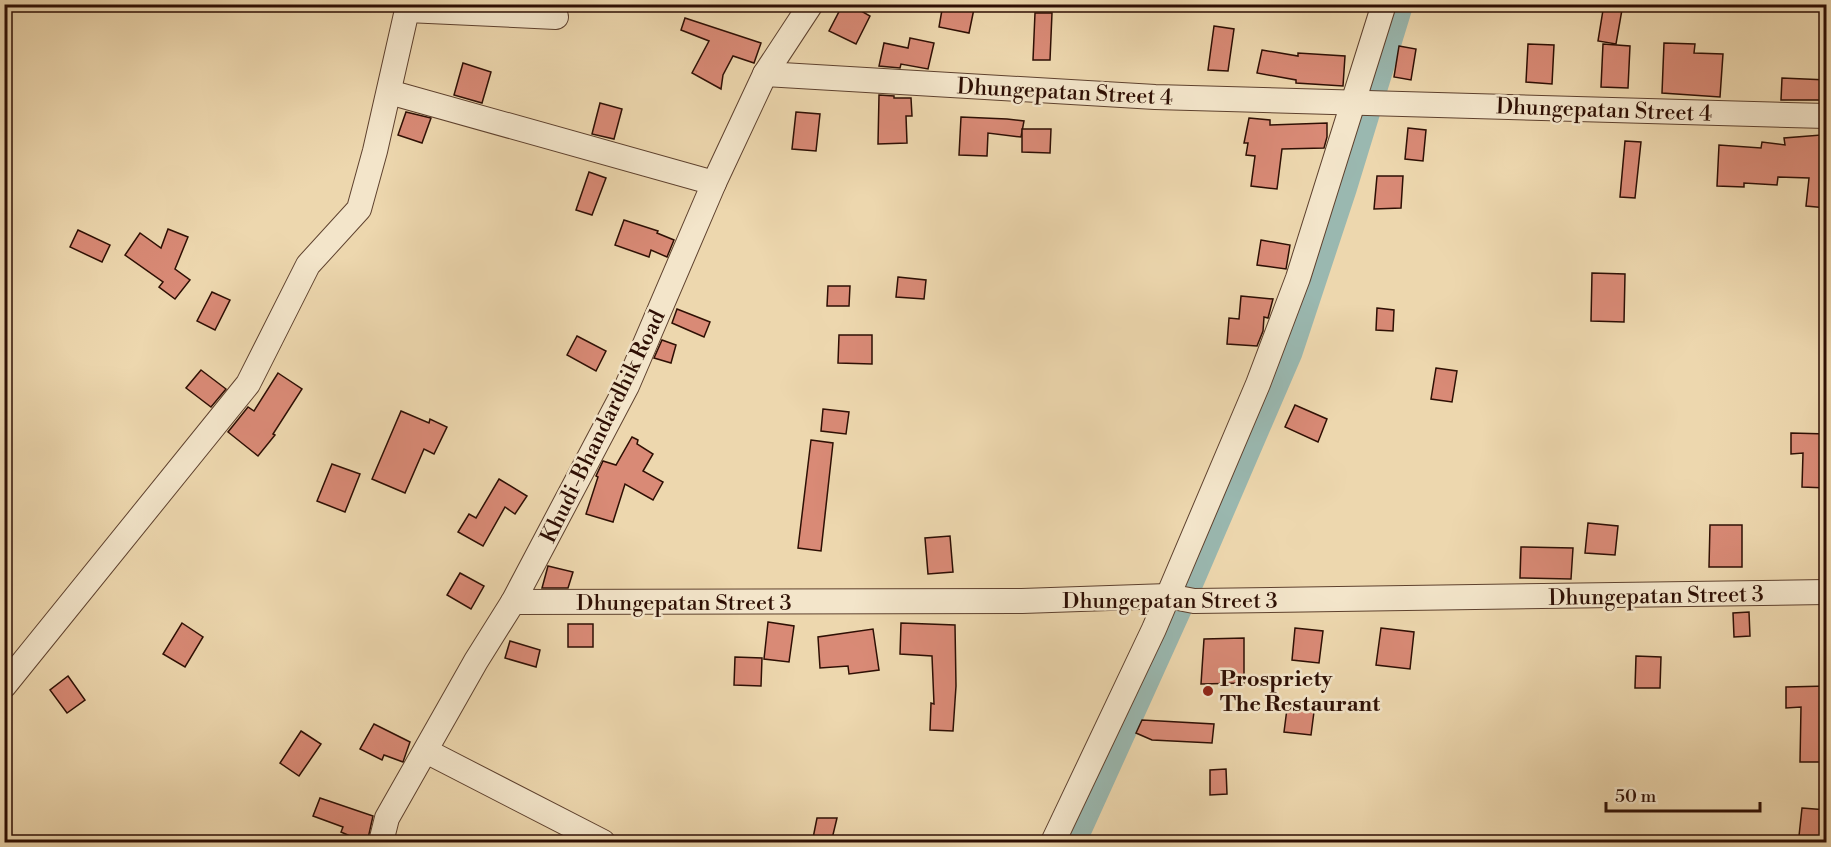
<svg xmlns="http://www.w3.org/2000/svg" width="1831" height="847" font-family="'Libre Bodoni',serif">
<rect width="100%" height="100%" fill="#edd7ae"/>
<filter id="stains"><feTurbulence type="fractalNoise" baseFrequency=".00333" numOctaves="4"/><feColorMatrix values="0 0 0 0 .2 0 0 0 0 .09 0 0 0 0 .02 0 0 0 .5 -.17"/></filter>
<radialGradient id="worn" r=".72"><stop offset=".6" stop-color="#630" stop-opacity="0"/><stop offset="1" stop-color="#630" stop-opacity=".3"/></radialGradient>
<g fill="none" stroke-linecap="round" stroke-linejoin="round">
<g stroke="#9ab8b0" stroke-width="21">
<path d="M1190 590 1292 353 1346 190 1403 4"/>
<path d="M1076 842 1182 608"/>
</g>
</g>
<g fill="#d98a76" stroke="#2e0f04" stroke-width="1.5">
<path d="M843 4H849L870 16 856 44 829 31Z"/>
<path d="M943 4H975L969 33 939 27Z"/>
<path d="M1604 4H1623L1616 44 1598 41Z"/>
<path d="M1035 13H1052L1050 60H1033Z"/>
<path d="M685 18 761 43 754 63 733 56 723 75 721 89 692 73 709 41 681 30Z"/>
<path d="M1214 26 1234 29 1228 71 1208 70Z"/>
<path d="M910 38 934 43 928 69 901 64 900 68 879 66 884 43 908 48Z"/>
<path d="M1664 43 1695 44 1694 53 1723 54 1720 97 1662 93Z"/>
<path d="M1528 44 1554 45 1552 84 1526 82Z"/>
<path d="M1603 44 1630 46 1628 88 1601 87Z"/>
<path d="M1399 46 1416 49 1411 80 1394 77Z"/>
<path d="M1262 50 1298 56V53L1345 56 1343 86 1296 83V80L1257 73Z"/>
<path d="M463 63 491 72 482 103 454 95Z"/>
<path d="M1782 78 1827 80V100H1781Z"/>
<path d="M879 95 894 96V98H911L912 116H906L907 143 878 144Z"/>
<path d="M600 103 622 109 614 139 592 134Z"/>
<path d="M406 112 431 118 422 143 398 135Z"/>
<path d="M796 112 820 114 816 151 792 149Z"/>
<path d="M961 117 1007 119 1024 121 1021 137 988 133 987 156 959 155Z"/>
<path d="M1249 118 1270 120V125L1327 123V137L1324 148 1282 149 1277 189 1251 186 1255 156 1246 155 1248 143H1244Z"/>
<path d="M1408 128 1426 130 1423 161 1405 159Z"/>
<path d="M1022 129H1051L1050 153 1022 152Z"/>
<path d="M1821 135V137H1827V208L1806 206 1809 178 1778 177 1777 185 1744 183V187L1717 186 1719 145 1761 148 1762 142 1785 145 1784 138Z"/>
<path d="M1625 141 1641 142 1635 198 1620 197Z"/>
<path d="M589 172 606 178 592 215 576 210Z"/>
<path d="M1377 176H1403L1401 208 1374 209Z"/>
<path d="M624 220 658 231 657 233 674 240 667 257 651 250 649 257 615 245Z"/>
<path d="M168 229 188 237 175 269 190 280 175 299 159 287 163 282 125 255 140 233 161 248Z"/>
<path d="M78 230 110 245 102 262 70 247Z"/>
<path d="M1261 240 1290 245 1286 269 1257 265Z"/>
<path d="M1592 273 1625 274 1624 322 1591 321Z"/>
<path d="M898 277 926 280 924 299 896 297Z"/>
<path d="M828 286H850L849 306H827Z"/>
<path d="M212 292 230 300 215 330 197 321Z"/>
<path d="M1241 296 1273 299 1268 318 1264 317 1263 331 1257 346 1227 344 1229 318 1239 319Z"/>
<path d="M1377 308 1394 310 1393 331 1376 330Z"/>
<path d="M677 309 710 322 704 337 672 323Z"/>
<path d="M839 335H872V364L838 363Z"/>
<path d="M577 336 606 351 596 371 567 355Z"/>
<path d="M662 340 676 345 671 363 654 358Z"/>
<path d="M1436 368 1457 371 1452 402 1431 399Z"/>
<path d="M201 370 226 389 211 407 186 388Z"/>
<path d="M278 373 302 389 273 434 275 435 258 456 228 432 248 407 254 411Z"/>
<path d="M1295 405 1327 419 1318 442 1285 427Z"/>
<path d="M823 409 849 412 846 434 821 431Z"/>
<path d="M401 411 429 423 430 419 447 427 434 454 424 449 405 493 372 479Z"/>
<path d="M1791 433 1827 434V488L1802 487 1803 453 1791 454Z"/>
<path d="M632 437 638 440 637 444 653 454 643 471 663 482 653 500 625 484 613 522 586 514 598 477 596 476 603 461 616 465Z"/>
<path d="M811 440 833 443 821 551 798 548Z"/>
<path d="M332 464 360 474 345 512 317 501Z"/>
<path d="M499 479 527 496 515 514 505 507 483 546 458 532 469 514 476 518Z"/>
<path d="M1588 523 1618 526 1615 555 1585 553Z"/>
<path d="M1710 525H1742V567H1709Z"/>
<path d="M950 536 953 572 928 574 925 538Z"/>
<path d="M1521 547 1573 548 1571 579 1520 578Z"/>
<path d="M548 566 573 572 568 588H542Z"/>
<path d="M460 573 484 586 471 609 447 595Z"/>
<path d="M1749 612 1750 636 1734 637 1733 613Z"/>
<path d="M768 622 794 626 789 662 764 659Z"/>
<path d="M182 623 203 637 185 667 163 654Z"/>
<path d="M901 623 955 625 956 686 953 731 930 730 931 703 934 704 932 656 900 654Z"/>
<rect x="568" y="624" width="25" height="23"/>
<path d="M1295 628 1323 631 1319 663 1292 660Z"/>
<path d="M1381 628 1414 632 1410 669 1376 665Z"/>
<path d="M873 629 879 670 849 674 848 666 820 668 818 637Z"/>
<path d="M1244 638V683L1201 684 1204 639Z"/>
<path d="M510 641 540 650 536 667 505 658Z"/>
<path d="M1636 656 1661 657 1660 688H1635Z"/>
<path d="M735 657 762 658 761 686 734 685Z"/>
<path d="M68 676 85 700 67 713 50 690Z"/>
<path d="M1827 686V762H1800L1801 707 1786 708V687Z"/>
<path d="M1288 701 1315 704 1311 735 1284 732Z"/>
<path d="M1142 720 1214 724 1212 743 1152 740 1136 733Z"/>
<path d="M374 724 410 742 403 762 384 755 382 760 360 749Z"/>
<path d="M301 731 321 744 299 776 280 763Z"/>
<path d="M1226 769 1227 794 1210 795V770Z"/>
<path d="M320 798 373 816 367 843H348L350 836 341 832 343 827 313 816Z"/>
<path d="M1802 808 1827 810V838L1799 836Z"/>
<path d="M817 818H837L831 843H812Z"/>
</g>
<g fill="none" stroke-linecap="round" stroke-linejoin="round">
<defs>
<g id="minor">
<path d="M765 74 1155 97 1826 116"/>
<path d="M389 92 714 183"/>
<path d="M513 602 1022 601 1168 596 1194 601 1826 592"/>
<path d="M4 686 248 384 308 265 359 209 375 151 407 10 556 17"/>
<path d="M426 751 603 842"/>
<path d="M381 842 387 818 476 661 513 602 627 386 714 183 765 74 811 4"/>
<path d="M1053 842 1154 629 1258 384 1298 278 1384 4"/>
</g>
</defs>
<use href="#minor" stroke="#5e412e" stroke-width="26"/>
<use href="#minor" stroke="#f3e5ca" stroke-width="24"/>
</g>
<circle fill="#8f2418" stroke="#f3e5ca" stroke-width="2" cx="1208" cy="691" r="6"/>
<g text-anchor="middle" stroke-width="5" stroke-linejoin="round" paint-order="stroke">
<g font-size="22" fill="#2e0f04" stroke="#f3e5ca">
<text transform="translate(1065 91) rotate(3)" y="8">Dhungepatan Street 4</text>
<text transform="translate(1604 109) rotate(2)" y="8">Dhungepatan Street 4</text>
<text transform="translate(602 426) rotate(-64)" y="8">Khudi-Bhandardhik Road</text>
<text transform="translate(1656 595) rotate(-1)" y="8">Dhungepatan Street 3</text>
<text x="1170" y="608">Dhungepatan Street 3</text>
<text x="684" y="610">Dhungepatan Street 3</text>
</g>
<g font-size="22" font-weight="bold" fill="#2e0f04" stroke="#f3e5ca" text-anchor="start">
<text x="1220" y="686">Prospriety<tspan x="1220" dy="25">The Restaurant</tspan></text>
</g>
</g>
<rect width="1831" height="847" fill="none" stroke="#edd7ae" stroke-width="24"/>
<rect x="6" y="6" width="1819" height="835" fill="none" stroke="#2e0f04" stroke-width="3"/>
<rect x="12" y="12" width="1807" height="823" fill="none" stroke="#2e0f04" stroke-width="1.5"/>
<path d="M1606 802v9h154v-9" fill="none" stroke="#2e0f04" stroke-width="3"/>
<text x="1615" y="802" font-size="18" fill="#2e0f04" stroke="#f3e5ca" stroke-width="4.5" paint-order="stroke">50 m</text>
<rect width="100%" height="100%" filter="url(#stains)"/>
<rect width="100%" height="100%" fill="url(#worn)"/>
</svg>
